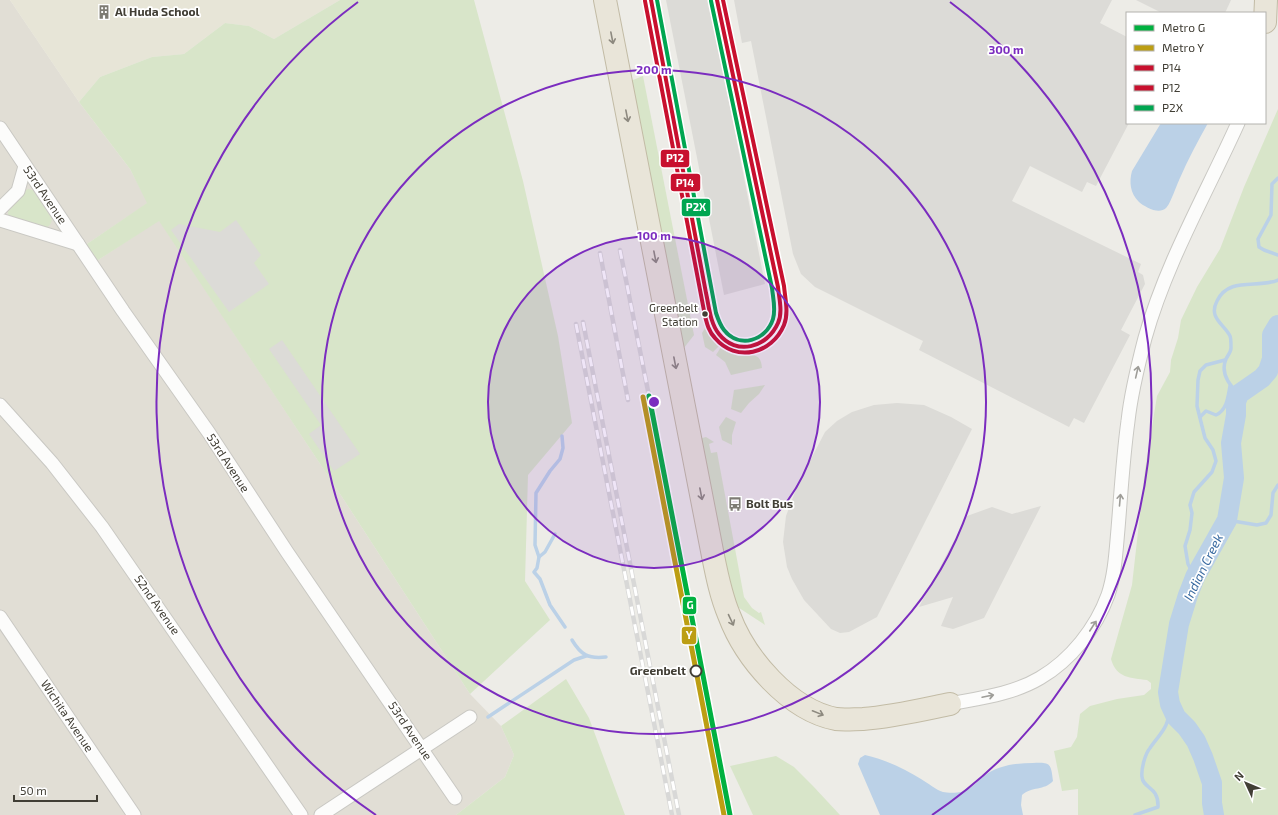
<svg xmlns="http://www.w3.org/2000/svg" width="1278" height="815" font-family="'Exo 2',sans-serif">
<rect width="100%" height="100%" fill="#edece7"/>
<path fill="#e1ded5" d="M0 0H10L79 102 130 169 148 203 81 248 92 264 159 220 344 500 470 694 501 726 514 755 505 777 456 815H0Z"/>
<path fill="#e7e5d7" d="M10 0H340L274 39 249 26 225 23 184 54 152 57 100 77 79 102Z"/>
<g fill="#d8e5c9">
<path d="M340 0H474L523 181 558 336 572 423 528 475 525 581 550 620 470 694 344 500 159 221 92 264 81 248 147 203 130 169 79 102 100 77 152 57 184 54 225 23 249 26 274 39Z"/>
<path d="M643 76 694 335 680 353 628 82Z"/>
<path d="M1278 109V815H1078V789L1062 791 1054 751 1071 747 1077 737 1080 714 1090 706 1117 699 1144 695 1151 689V683L1147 680C1131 678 1116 678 1111 659L1132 585 1145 470 1157 396 1170 372 1171 360 1178 338 1181 320 1197 287 1220 249 1244 187Z"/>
<path d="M28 189 33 190 52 219C51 224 50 226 45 228L8 217V212L23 192Z"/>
<path d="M707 325 710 335 719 346 713 352 705 347 702 333Z"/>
<path d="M721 347C727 350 732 353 739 354 750 356 761 351 762 368L731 375 725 362 716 355Z"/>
<path d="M765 385 759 394 749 403 741 413 731 409 734 390Z"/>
<path d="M726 417 736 422 732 435V445L722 440 719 427Z"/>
<path d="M706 437 714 442 709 444 711 453 717 452 744 597 752 608 759 613 761 612 765 625 730 602 698 439Z"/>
<path d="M566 679 589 718 625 815H456L505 777 514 755 501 726Z"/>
<path d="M776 756 794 767 813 786 840 815H753L730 766Z"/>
</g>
<g fill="#dcdbd7">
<path d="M666 0H709L765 284 724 295Z"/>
<path d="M734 0H1112L1100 23 1127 37V123H1129L1096 186 1087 182 1082 192 1030 166 1012 201 1141 264 1138 272 1143 275 1145 284 1121 330 1130 335 1084 423 1074 418 1069 427 919 350 923 341 815 287 801 274 793 254 751 41 742 43Z"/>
<path d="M1136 0H1231L1225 13H1162Z"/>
<path d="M236 220 261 255 254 263 269 284 229 312 171 230 179 224 220 232Z"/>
<path d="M282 340 360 454 334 471 309 434 321 425 269 349Z"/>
<path d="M897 403 924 405 951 417 972 429 877 617 849 632 840 633 831 629 804 600 792 579 787 567 783 542 786 516 798 484 825 432 837 421 852 412 874 405Z"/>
<path d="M1041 506 984 618 953 629 941 626 953 597 919 607 967 516 992 507 1012 514Z"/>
</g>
<g fill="#bbd1e7">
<path d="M1161 123H1208C1198 141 1188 159 1180 178 1177 184 1170 205 1166 208 1159 215 1145 207 1139 202 1130 193 1129 182 1132 171Z"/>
<path d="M865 755C884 759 905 769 921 779 928 783 936 790 943 792 947 793 957 793 961 792 970 790 977 782 984 776 998 765 1016 763 1033 763 1051 762 1051 764 1053 781 1044 791 1032 786 1022 795L1021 805 1023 815H880L858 764 860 758Z"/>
</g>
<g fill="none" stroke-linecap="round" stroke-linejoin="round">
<g stroke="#bbd1e7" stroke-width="3.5">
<path d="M1278 178 1272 184 1271 215 1258 239 1259 247 1264 250 1278 255"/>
<path d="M1271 350 1278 357"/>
<path d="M1239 394C1229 385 1220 373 1226 359 1228 355 1231 352 1231 348 1231 344 1231 338 1230 336 1224 324 1208 318 1217 301 1229 276 1258 289 1278 280"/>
<path d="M1200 417 1206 411 1216 415C1227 410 1228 397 1230 386"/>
<path d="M562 436 563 448 560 459 550 471 536 493 535 545 539 557 537 568 534 572 540 579 550 605 565 627"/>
<path d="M1227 520 1257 525 1266 523 1271 515 1273 493 1278 485"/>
<path d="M539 557 545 552 555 534"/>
<path d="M1195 577 1188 564 1185 546 1190 530 1192 513 1190 505 1194 492 1212 472 1216 461 1213 450 1205 438 1197 406 1198 380 1200 371 1206 365 1225 360"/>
<path d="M572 640C581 655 588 659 606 657"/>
<path d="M488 717 574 660 586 656"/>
<path d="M1135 815 1158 807C1159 786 1143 789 1142 777 1141 769 1145 754 1150 748 1155 740 1162 734 1166 725 1169 719 1169 710 1170 704"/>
</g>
<path stroke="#bbd1e7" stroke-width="20" d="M1214 815 1212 803V783L1203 757 1196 741 1187 728 1176 717 1170 704 1168 692 1179 624 1188 595 1195 577 1227 520 1234 478 1231 443 1236 415V402L1239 394 1262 378 1268 371 1272 359V335L1278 325"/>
<defs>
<g id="street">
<path d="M651 0 706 293C709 306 711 323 719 334 738 357 767 349 778 323 782 312 779 298 778 287L723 30 717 0"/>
<path d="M0 128 123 311 209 433 287 552 455 798"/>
<path d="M0 209 18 191 25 166"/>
<path d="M0 220 78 244"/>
<path d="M0 405 52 463 102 527 301 815"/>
<path d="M0 617 134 815"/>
<path d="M950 704C981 698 1013 694 1040 678 1071 660 1096 628 1108 595 1115 574 1116 551 1118 529 1121 493 1123 457 1128 421 1131 393 1138 365 1145 338 1166 263 1206 194 1238 123"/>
<path d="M321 815 470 717"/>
</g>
<g id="highway">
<path d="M605 0 713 556C717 576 721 596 729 615 745 658 789 710 836 719 844 720 855 719 863 719 892 717 921 710 950 704"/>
<path d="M1265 22 1266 0"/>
</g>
</defs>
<use href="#street" stroke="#c9c8c3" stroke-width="15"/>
<use href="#highway" stroke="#c2bba5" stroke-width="24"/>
<use href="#street" stroke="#fcfcfb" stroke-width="13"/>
<use href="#highway" stroke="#e9e5d9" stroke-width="22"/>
<defs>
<g id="rail">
<path d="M620 250 649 396"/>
<path d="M600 253 628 400"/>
<path d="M583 322 679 815"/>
<path d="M576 324 672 815"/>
</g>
</defs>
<use href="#rail" stroke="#d8d8d7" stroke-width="4.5"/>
<use href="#rail" stroke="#fff" stroke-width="3" stroke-dasharray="9" stroke-linecap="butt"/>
<defs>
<path id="bus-1" d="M651 0 706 293C709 306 710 323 719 334 736 356 767 348 778 323 783 312 779 298 778 287L717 0"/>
<path id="bus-2" d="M645 1 705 316C707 324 709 332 715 338 736 363 772 354 784 325 789 313 785 298 784 286L723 0"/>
<path id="bus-3" d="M657 0 716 313C718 319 720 325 724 330 739 349 766 341 773 319 776 309 773 298 772 288L711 1"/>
</defs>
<use href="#bus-1" stroke="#fff" stroke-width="7"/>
<use href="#bus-2" stroke="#fff" stroke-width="7"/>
<use href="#bus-3" stroke="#fff" stroke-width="7"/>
<use href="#bus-1" stroke="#c8102e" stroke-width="4"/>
<use href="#bus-2" stroke="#c8102e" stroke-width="4"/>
<use href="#bus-3" stroke="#00a651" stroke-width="4"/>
<defs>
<path id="metro-1" d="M649 396 730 815"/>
<path id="metro-2" d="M643 397 724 815"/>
</defs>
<use href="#metro-1" stroke="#fff" stroke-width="8"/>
<use href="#metro-2" stroke="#fff" stroke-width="8"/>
<use href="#metro-1" stroke="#00b140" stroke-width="5"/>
<use href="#metro-2" stroke="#bc9e13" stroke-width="5"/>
</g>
<defs><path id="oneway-shaft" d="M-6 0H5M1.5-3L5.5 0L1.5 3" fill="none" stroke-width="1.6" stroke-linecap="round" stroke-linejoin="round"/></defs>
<g stroke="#8d897f">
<use href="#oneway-shaft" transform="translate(612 38) rotate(79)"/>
<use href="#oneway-shaft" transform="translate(627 116) rotate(79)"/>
<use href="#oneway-shaft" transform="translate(655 257) rotate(79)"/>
<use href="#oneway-shaft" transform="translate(675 363) rotate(79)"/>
<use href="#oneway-shaft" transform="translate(701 494) rotate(79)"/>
<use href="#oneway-shaft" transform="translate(731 620) rotate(65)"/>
<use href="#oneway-shaft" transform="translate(818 713) rotate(22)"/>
</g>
<g stroke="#9e9d98">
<use href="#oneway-shaft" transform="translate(1137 372) rotate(-77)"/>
<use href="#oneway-shaft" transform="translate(1120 500) rotate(-85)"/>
<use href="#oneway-shaft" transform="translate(1093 626) rotate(-57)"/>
<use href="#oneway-shaft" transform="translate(988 696) rotate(-12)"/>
</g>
<circle cx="654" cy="402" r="166" fill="#7b2cbf" fill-opacity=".12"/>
<g fill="none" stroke="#7b2cbf" stroke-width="2">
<circle cx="654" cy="402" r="166"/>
<circle cx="654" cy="402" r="332"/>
<path d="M376 815A498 498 0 0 1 358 2M950 2A498 498 0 0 1 932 815"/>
</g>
<defs>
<symbol id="building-bare" viewBox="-9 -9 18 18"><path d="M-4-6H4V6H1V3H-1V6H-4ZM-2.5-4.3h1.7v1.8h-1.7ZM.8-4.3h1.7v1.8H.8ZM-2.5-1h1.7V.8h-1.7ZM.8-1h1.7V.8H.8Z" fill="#7d7b73" stroke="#fff" stroke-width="2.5" paint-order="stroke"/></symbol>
<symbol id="bus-bare" viewBox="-9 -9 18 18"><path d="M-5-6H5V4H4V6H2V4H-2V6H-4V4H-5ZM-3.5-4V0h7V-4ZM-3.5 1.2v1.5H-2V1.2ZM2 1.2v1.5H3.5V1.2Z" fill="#7d7b73" stroke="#fff" stroke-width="2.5" paint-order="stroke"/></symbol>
</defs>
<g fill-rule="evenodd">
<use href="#building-bare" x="94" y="2" width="20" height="20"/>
<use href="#bus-bare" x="725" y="494" width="20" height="20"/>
</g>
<circle fill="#413e35" stroke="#fff" stroke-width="1.5" cx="705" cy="314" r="3.5"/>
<circle fill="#fff" stroke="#413e35" stroke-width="2" cx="696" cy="671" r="5.5"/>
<g text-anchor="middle" stroke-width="3.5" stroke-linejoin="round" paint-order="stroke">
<g font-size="11" fill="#413e35" stroke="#fff" text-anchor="end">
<text x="698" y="312">Greenbelt<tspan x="698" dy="14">Station</tspan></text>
</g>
<g font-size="12" font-weight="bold" fill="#413e35" stroke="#fff" text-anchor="start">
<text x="115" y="16">Al Huda School</text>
<text x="746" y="508">Bolt Bus</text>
</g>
<g font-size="12" fill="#413e35" stroke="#fff">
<text transform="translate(45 195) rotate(56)" y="4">53rd Avenue</text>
<text transform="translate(228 463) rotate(57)" y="4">53rd Avenue</text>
<text transform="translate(157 605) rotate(55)" y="4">52nd Avenue</text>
<text transform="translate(67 716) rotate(56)" y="4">Wichita Avenue</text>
<text transform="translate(410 731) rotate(56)" y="4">53rd Avenue</text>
</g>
<g font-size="12" font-weight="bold" fill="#413e35" stroke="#fff" text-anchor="end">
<text x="686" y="675">Greenbelt</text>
</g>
<g font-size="13" font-style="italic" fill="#3a6ba1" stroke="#fff">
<text transform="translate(1203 567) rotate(-64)" y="5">Indian Creek</text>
</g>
</g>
<circle cx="654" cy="402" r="6" fill="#7b2cbf" stroke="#fff" stroke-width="2"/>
<g font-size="12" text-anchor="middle" font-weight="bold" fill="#7b2cbf" stroke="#fff" stroke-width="3.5" stroke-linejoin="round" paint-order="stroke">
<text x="1006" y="54">300 m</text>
<text x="654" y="74">200 m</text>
<text x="654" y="240">100 m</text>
</g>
<g stroke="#fff" stroke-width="1.5">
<rect x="660" y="149" width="30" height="19" rx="4" fill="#c8102e"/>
<rect x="670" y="173" width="31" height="19" rx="4" fill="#c8102e"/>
<rect x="681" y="198" width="30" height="19" rx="4" fill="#00a651"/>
<rect x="682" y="596" width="15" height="19" rx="4" fill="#00b140"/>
<rect x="681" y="626" width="16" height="19" rx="4" fill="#bc9e13"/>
</g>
<g font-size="11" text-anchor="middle" font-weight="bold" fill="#fff">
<text x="675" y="162">P12</text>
<text x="685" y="187">P14</text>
<text x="696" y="211">P2X</text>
<text x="690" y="609">G</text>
<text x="689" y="639">Y</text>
</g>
<rect x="1126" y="12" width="140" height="112" fill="#ffffff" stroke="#b3b2ae"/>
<rect x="1134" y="25" width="20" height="6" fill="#00b140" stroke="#b3b2ae"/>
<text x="1162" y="32" font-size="12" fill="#413e35">Metro G</text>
<rect x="1134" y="45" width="20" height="6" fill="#bc9e13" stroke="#b3b2ae"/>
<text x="1162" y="52" font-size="12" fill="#413e35">Metro Y</text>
<rect x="1134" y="65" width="20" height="6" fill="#c8102e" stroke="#b3b2ae"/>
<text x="1162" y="72" font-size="12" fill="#413e35">P14</text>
<rect x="1134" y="85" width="20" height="6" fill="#c8102e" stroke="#b3b2ae"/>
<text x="1162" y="92" font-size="12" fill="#413e35">P12</text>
<rect x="1134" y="105" width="20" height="6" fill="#00a651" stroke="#b3b2ae"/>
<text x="1162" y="112" font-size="12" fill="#413e35">P2X</text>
<g transform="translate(1246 783) rotate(314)" stroke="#ffffff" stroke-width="3" paint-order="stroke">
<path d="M0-3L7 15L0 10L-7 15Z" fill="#413e35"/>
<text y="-6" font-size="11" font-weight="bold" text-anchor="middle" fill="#413e35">N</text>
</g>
<path d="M14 795v6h83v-6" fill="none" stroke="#413e35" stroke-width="2"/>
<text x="20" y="795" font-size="12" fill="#413e35" stroke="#ffffff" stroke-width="3" paint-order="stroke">50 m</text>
</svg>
